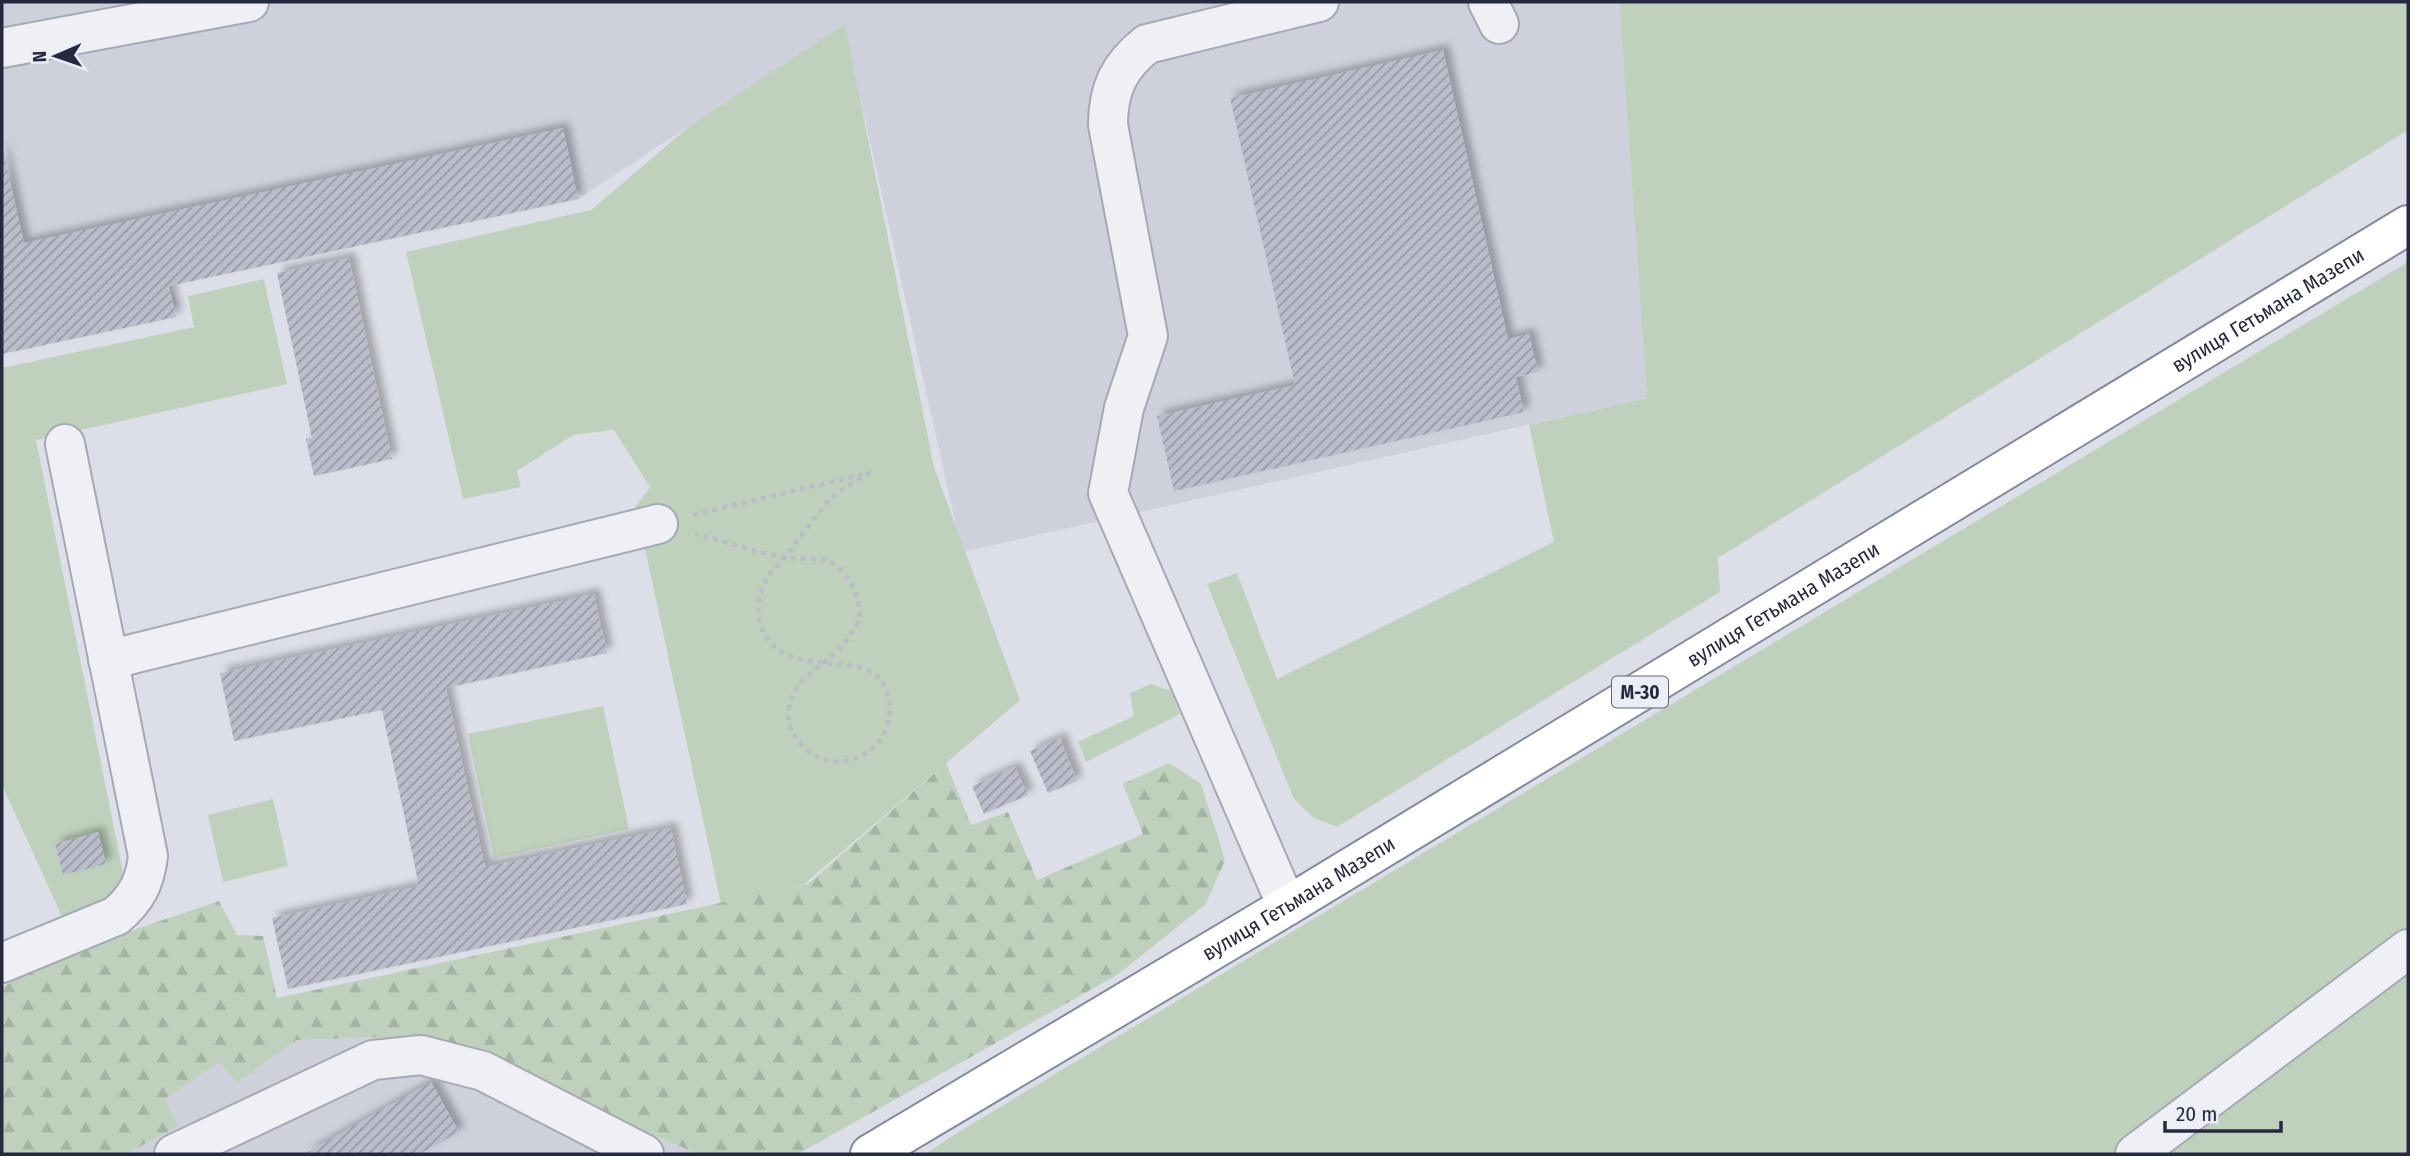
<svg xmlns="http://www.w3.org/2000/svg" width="2410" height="1156" font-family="'Fira Sans Condensed',sans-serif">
<defs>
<pattern id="forest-firs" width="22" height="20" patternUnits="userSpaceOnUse" patternTransform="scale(1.75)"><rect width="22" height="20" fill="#bfd1bd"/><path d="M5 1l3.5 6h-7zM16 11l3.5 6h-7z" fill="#a4b4a4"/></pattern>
<pattern id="building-hatch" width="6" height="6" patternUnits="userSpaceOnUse" patternTransform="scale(1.75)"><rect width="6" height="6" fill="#babdca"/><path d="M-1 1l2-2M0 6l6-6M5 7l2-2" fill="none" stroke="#979aa5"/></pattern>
<filter id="shadow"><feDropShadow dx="6" dy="-6" stdDeviation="3.5" flood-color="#0004"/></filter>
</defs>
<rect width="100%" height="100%" fill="#dcdfe7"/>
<g fill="#ced1dc">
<path d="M2 2H1619L1647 398 962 552 844 25 578 199 170 285 178 305 2 348Z"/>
<path d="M417 1036 698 1154H126L177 1126 165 1099 220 1062 236 1083 297 1040Z"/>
</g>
<g fill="#bfd1bd">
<path d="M1619 2H2408V130L1718 558 1720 592 1337 827 1314 818 1294 799 1207 584 1237 573 1277 679 1554 542 1529 425 1647 398Z"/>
<path d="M845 24 934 467 1020 700 803 885 721 904 636 506 650 487 614 430 573 435 517 471 521 487 463 499 406 252 591 210 691 125Z"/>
<path d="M2408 262V1154H925L957 1133Z"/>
<path d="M264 279 287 384 36 440 124 878 112 904 65 923 2 785V368L194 327 188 296Z"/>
<path d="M1151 684 1171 691 1180 714 1086 762 1078 742 1134 716 1130 693Z"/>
<path d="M603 706 629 829 494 858 468 734Z"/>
<path d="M273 799 288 866 223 882 208 815Z"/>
</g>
<path fill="url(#forest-firs)" d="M946 763 971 825 1008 812 1037 880 1143 834 1123 784 1169 763 1201 784 1225 860 1206 904 1117 975 798 1154H698L417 1036 297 1040 236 1083 220 1062 165 1099 178 1126 126 1154H2V988L45 960 219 901 237 935 263 936 277 998 808 884Z"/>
<g fill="url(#building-hatch)" filter="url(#shadow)">
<path d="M1443 50 1508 339 1529 334 1538 372 1516 377 1524 412 1174 491 1157 416 1295 385 1230 98Z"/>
<path d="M563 128 578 199 169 286 176 317 2 354V146L24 243Z"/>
<path d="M349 258 392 459 314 476 306 439 312 438 277 273Z"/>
<path d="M594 594 607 653 446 688 485 867 671 828 687 904 288 989 272 918 419 886 382 710 234 741 220 673Z"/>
<path d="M1060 738 1077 781 1048 793 1030 751Z"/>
<path d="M1015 767 1028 795 984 814 972 786Z"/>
<path d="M98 832 106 864 63 875 55 844Z"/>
<path d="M431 1082 459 1132 419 1154H304Z"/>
</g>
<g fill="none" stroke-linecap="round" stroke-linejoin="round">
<defs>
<g id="minor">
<path d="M1488 2 1499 24"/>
<path d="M2 48 249 2"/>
<path d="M108 660 658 524"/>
<path d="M1287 906 1108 493 1124 408 1148 336 1108 125C1108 89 1119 66 1147 44L1319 2"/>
<path d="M2 963 116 916C136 899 145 883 148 856L65 444"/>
<path d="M174 1154 373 1060 421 1055 483 1071 644 1154"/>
<path d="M2135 1154 2408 949"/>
</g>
<g id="highway">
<path id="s1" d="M870 1154 1287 906 2408 225"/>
</g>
</defs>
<use href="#minor" stroke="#a5a9b4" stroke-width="42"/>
<use href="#highway" stroke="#848a9e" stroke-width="42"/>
<path stroke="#bbbdc5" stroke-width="4.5" stroke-dasharray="5 5" stroke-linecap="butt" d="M693 515 869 473C857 481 840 489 830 500 813 518 800 539 784 558 779 565 771 570 767 578 759 591 756 609 760 623 779 686 864 645 884 685 909 735 850 786 806 749 793 738 786 725 789 708 795 673 832 665 849 637 852 632 858 625 859 619 862 596 847 566 824 560 810 557 795 560 782 557 752 551 723 541 695 534"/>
<use href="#minor" stroke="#eff0f5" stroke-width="38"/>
<use href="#highway" stroke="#fff" stroke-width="38"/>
</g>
<g text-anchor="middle" stroke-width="7" stroke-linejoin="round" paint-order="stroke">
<rect fill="#eceef5" stroke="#616575" stroke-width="2" x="1612" y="676.5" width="56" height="31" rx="5"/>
<g font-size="19" font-weight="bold" fill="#262a3e">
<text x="1640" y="699">М-30</text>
</g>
<g font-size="21" fill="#262a3e" stroke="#eceef5">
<text dy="7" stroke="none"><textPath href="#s1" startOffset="1633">вулиця Гетьмана Мазепи</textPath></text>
<text dy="7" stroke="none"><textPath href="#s1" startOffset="1066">вулиця Гетьмана Мазепи</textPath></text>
<text dy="7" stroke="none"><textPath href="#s1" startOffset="499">вулиця Гетьмана Мазепи</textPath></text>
</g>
</g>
<rect width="2410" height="1156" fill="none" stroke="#262a3e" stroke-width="7"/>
<g transform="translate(56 56) rotate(268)" stroke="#eceef5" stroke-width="5" paint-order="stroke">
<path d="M0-5L12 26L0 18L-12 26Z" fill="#262a3e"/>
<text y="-10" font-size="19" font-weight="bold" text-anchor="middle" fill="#262a3e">N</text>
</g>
<path d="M2165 1121v10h116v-10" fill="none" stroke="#262a3e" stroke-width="3.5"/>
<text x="2176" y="1121" font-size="21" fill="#262a3e" stroke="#eceef5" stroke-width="5" paint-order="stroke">20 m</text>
</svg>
